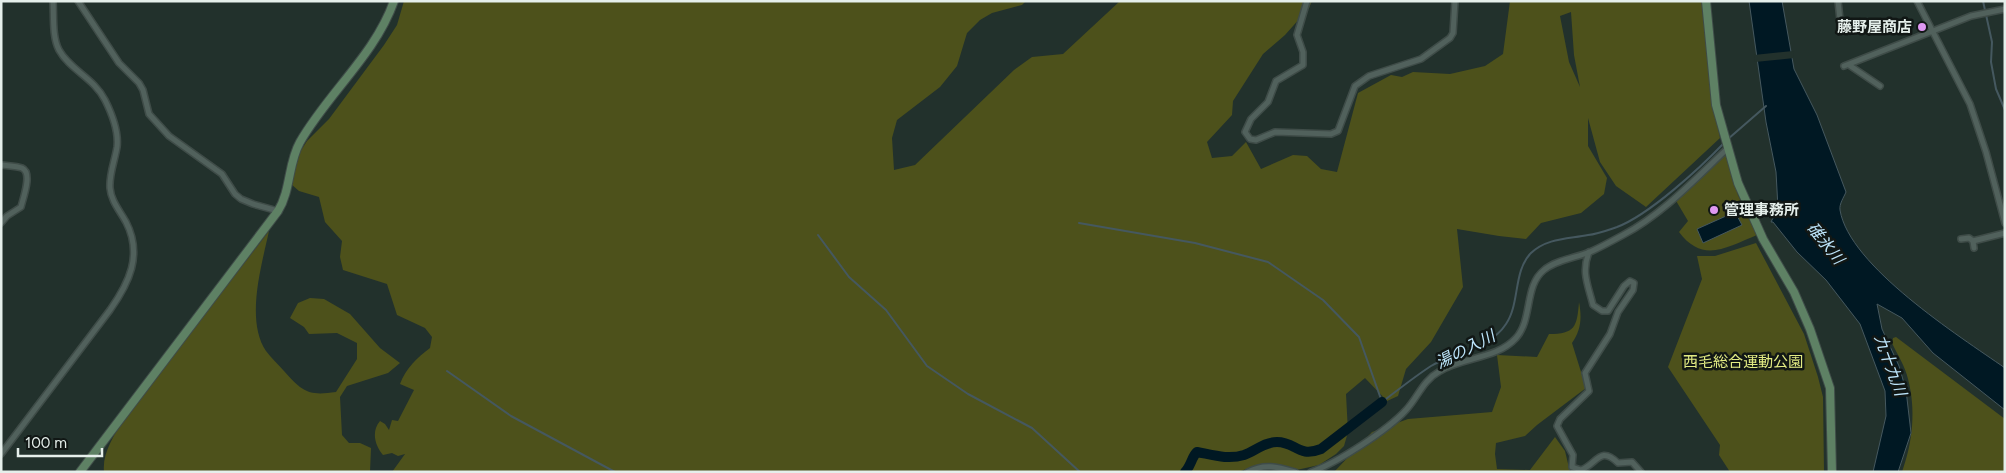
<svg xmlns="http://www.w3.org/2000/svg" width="2006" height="473" font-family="Figtree,'Noto Sans JP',sans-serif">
<rect width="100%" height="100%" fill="#22312c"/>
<g fill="#4d511b" fill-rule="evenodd">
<path d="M404 1H1026L1022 5 992 13 980 20 967 33 957 66 940 87 897 120 892 138 894 170 915 165 1014 70 1032 57 1063 54 1120 1H1312L1309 8 1285 35 1263 54 1233 101 1232 115 1207 142 1212 158 1232 156 1246 142 1261 169 1293 155 1307 156 1321 169 1337 172 1358 93 1391 75 1402 77 1413 72 1450 74 1485 66 1503 54 1510 1H1702L1711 92 1720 138 1646 207 1616 186 1600 162 1588 118V146L1607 178 1604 194 1581 213 1541 223 1526 239 1499 236 1457 229 1463 287 1431 342 1406 369 1398 396 1387 401 1365 378 1346 394 1348 432 1344 446 1336 454 1319 465 1292 471 1258 465 1238 472H392L405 454 398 456 392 453 383 455C375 445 371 432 380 421L385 424 389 430 392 420 398 421 414 390 400 384C406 368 417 358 430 348L432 337 425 328 397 315 387 284 343 270 340 257 342 241 325 222 319 197 299 191 291 184 298 155 307 141 329 119 384 45 397 25ZM1571 12 1574 55 1580 87 1569 62 1560 16Z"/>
<path d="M1727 155 1738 195 1757 235C1727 247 1703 264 1679 232L1688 221 1675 199 1722 156Z"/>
<path d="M269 231C262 264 245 320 266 351 271 358 278 364 284 371 303 392 308 396 336 392L357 359V343L337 333 309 334 304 327 290 318 298 303 310 298 324 299 350 314 380 348 400 363 388 373 347 386 340 397 342 435 349 443H360L371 448 370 472H104C102 453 114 436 123 420Z"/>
<path d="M1756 243 1804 334 1818 377 1823 397 1824 472H1730L1719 455 1720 445 1668 367 1702 279 1697 256H1715Z"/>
<path d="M1579 302C1582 318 1581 330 1572 343L1586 388 1537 425 1525 436 1496 443 1495 454 1497 469 1530 470 1555 437 1565 451 1570 472H1334L1372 432 1408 419 1492 412 1501 387 1497 355 1537 357 1549 334C1575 334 1577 327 1579 302Z"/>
<path d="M1896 337 2005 419V472H1902C1913 442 1916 409 1908 379 1905 366 1897 354 1892 343L1893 338Z"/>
</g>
<g fill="#001823" stroke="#45585f">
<path d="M1749 1H1782L1794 69 1817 115 1846 192C1844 197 1839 204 1840 210 1849 266 1959 336 2005 368V410L1933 353 1902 318 1877 304 1882 329 1899 366 1906 390 1911 433 1898 472H1873L1886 416 1885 391 1860 324 1826 280 1797 252 1773 222H1771L1778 208 1776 172 1766 122Z"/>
<path d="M1735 212 1742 225 1703 243 1697 229Z"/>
</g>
<path fill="#22312c" d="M1793 51 1794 58 1755 62 1754 55Z"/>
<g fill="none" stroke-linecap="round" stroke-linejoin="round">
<g stroke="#45585f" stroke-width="2">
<path d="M1983 1 1992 42 1991 62 1996 89 2005 110"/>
<path d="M1728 139 1766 106"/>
<path d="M1079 223 1195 243 1268 262 1323 300 1359 337 1382 402C1398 390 1414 377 1431 366 1454 352 1490 349 1506 324 1520 304 1513 271 1531 253 1547 238 1568 239 1588 235 1598 234 1608 230 1617 227 1649 215 1700 168 1724 143"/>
<path d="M818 235 849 277 886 310 927 366 968 394 1032 428 1080 472"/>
<path d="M447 371 511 416 615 472"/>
</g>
<path stroke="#001823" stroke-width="10" d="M1185 472C1191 466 1192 456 1197 452 1213 455 1228 460 1244 455 1255 451 1264 442 1277 442 1296 442 1298 458 1321 449L1382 402"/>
<defs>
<g id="street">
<path d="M78 1 119 63 139 83 143 90 149 114 169 136 222 174 235 194 241 199 253 204 278 211"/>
<path d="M1307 1 1297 35 1303 52V65L1276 81 1268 102 1251 119 1245 132 1250 139 1256 140 1275 132 1331 134 1338 131 1355 86 1369 76 1421 59 1450 38 1453 33 1455 1"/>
<path d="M1838 1 1841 29"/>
<path d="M1917 1 1970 104 1986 152 2005 223"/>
<path d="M1849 65 1880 86"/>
<path d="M1844 66 1971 16 2005 9"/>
<path d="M1 165C8 166 16 166 22 168 33 173 23 198 21 207L7 216 1 223"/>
<path d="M1961 239 1969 238 1973 241"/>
<path d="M1974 248 1973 241 2005 233"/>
<path d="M1589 252C1581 272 1588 285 1593 305L1602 311H1608L1624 286 1630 281 1634 283 1633 290 1618 312 1610 334 1585 373 1589 391 1560 419 1557 426 1573 455 1572 467 1581 470C1597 464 1600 445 1618 463L1632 462 1641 472"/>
<path d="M1 454 110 310C129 283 143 255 126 222 120 211 111 201 110 188 109 174 115 160 117 147 119 131 112 114 105 100 94 78 70 70 59 50 52 37 54 16 53 1"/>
<path d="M1248 472C1264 463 1278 467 1295 472"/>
<path d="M1311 472C1337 463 1388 430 1406 410 1419 396 1422 381 1440 371 1463 357 1497 359 1516 338 1533 319 1524 286 1544 270 1556 260 1575 258 1590 252 1601 247 1612 241 1623 235 1663 214 1695 179 1728 148"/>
</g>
<g id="secondary">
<path d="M1706 1 1716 105 1738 183 1763 239 1794 292 1810 329 1830 388 1832 472"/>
<path d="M80 472 278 211C291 190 288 163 300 142 328 93 375 55 394 1"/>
</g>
</defs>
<use href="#street" stroke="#3f4c48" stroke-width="8"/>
<use href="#secondary" stroke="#3f4c48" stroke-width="10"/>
<use href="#street" stroke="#51615c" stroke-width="5"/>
<use href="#secondary" stroke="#5e8164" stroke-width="8"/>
</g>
<g fill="#df98f2" stroke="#111715" stroke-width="2">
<circle cx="1922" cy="27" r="5"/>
<circle cx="1714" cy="210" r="5"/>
</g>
<g text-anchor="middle" stroke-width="5" stroke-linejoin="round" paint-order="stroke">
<g font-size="15" font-weight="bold" fill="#e5efeb" stroke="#111715" text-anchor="end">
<text x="1912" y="32">藤野屋商店</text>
<text x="1724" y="215" text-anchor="start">管理事務所</text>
</g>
<g font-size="15" fill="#e2eb83" stroke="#111715">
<text x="1743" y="367">西毛総合運動公園</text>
</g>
<g font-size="16" font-style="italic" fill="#bde5fb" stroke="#111715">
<text transform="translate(1826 243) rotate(51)" y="6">碓氷川</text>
<text transform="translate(1465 349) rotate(-27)" y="6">湯の入川</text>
<text transform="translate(1891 365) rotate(70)" y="6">九十九川</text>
</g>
</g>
<rect width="2006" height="473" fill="none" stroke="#e5efeb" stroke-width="5"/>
<path d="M18 448v8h84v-8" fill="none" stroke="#e5efeb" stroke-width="2.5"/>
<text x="25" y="448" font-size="15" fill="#e5efeb" stroke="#111715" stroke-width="4" paint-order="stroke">100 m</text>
</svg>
